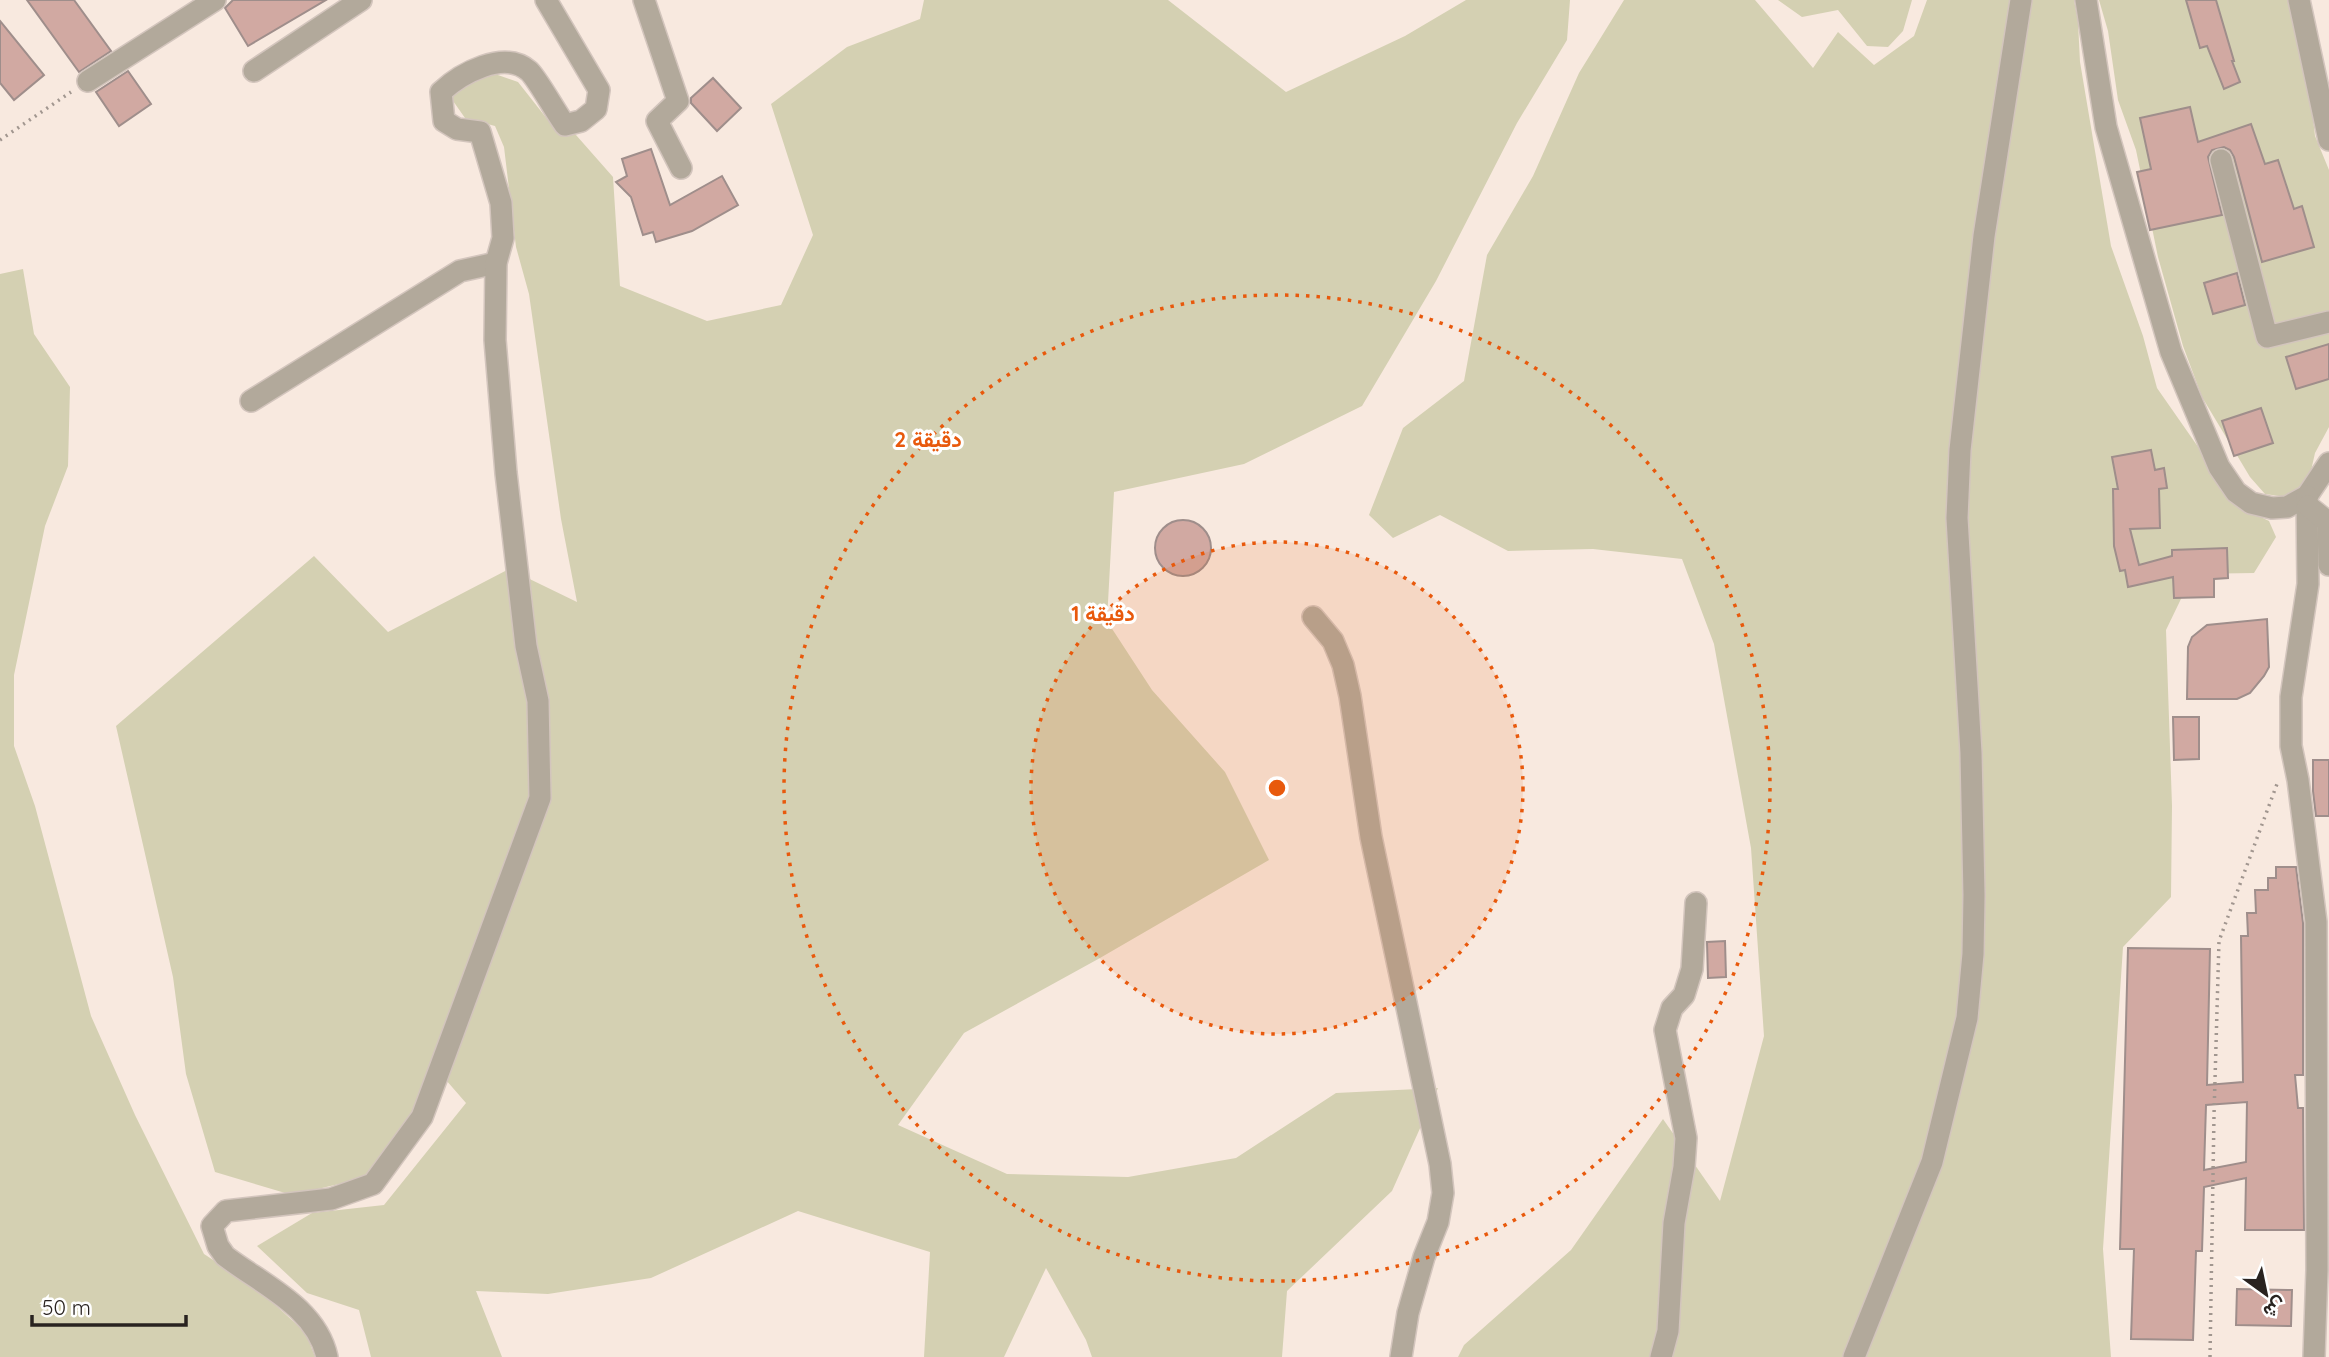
<svg xmlns="http://www.w3.org/2000/svg" width="2329" height="1357" font-family="Quicksand,Vazirmatn,sans-serif">
<rect width="100%" height="100%" fill="#f8e9df"/>
<g fill="#d4d0b2">
<path d="M924 0H1168L1286 92 1405 36 1466 0H1570L1567 40 1517 123 1436 281 1362 406 1244 464 1114 492 1107 621 1152 690 1225 772 1269 860 1100 958 964 1033 898 1125 1007 1174 1128 1177 1236 1158 1336 1093 1438 1088 1392 1191 1287 1291 1282 1357H1092L1086 1340 1046 1268 1004 1357H924L930 1252 798 1211 651 1278 548 1294 476 1291 502 1357H371L359 1310 307 1293 257 1246 312 1213 384 1205 466 1103 439 1072 373 1176 292 1195 215 1172 186 1074 173 977 116 726 314 556 388 632 509 569 577 602 561 519 529 294 516 247 504 147 495 126 465 118 451 98 473 77 495 74 518 82 555 129 576 135 613 177 620 286 707 321 781 305 813 235 771 104 847 47 920 19Z"/>
<path d="M1624 0H1755L1813 68 1838 32 1874 65 1914 36 1927 0H2074L2078 22 2080 62 2111 246 2143 336 2157 388 2240 507 2269 521 2276 537 2254 573 2193 574 2166 630 2172 806 2171 897 2123 947 2103 1249 2111 1357H1458L1464 1345 1571 1250 1663 1119 1720 1201 1764 1036 1751 848 1714 644 1682 559 1593 549 1508 551 1440 515 1393 538 1369 515 1403 428 1464 381 1487 255 1533 176 1579 73Z"/>
<path d="M1778 0H1912L1903 31 1888 47 1867 46 1838 10 1802 17Z"/>
<path d="M2099 0H2290L2310 93 2315 136 2329 170V427L2315 453 2308 484 2286 497 2265 494 2250 477 2202 397 2183 346 2158 257 2136 150 2118 100 2108 31Z"/>
<path d="M23 269 34 334 70 387 68 466 45 526 14 675V746L35 806 91 1016 135 1115 204 1254 259 1290 306 1333 315 1357H0V274Z"/>
</g>
<g fill="#d1a9a2" stroke="#9f8e8b" stroke-width="2" fill-rule="evenodd">
<path d="M27 0H74L111 51 79 72Z"/>
<path d="M233 0H326L248 46 225 8Z"/>
<path d="M2186 0H2216L2234 61H2232L2240 82 2224 89 2207 46 2200 48Z"/>
<path d="M0 21 44 75 14 100 0 83Z"/>
<path d="M128 71 151 104 119 126 96 92Z"/>
<path d="M713 78 741 108 717 131 691 103V98Z"/>
<path d="M2190 107 2198 142 2251 124 2265 164 2278 160 2294 209 2302 206 2314 247 2262 262 2234 157 2230 150 2224 147 2212 150 2208 157 2222 215 2150 230 2137 172 2151 169 2140 118Z"/>
<path d="M651 149 670 205 722 176 738 205 692 231 656 242 653 232 643 235 631 197 616 182 627 176 622 159Z"/>
<path d="M2237 273 2245 305 2213 314 2204 283Z"/>
<path d="M2329 344V379L2296 389 2286 357Z"/>
<path d="M2261 408 2273 443 2234 456 2222 421Z"/>
<path d="M2151 450 2155 470 2164 468 2167 488 2159 489 2160 528 2130 529 2139 565 2172 556V550L2227 548 2228 578 2214 579V597L2174 598 2173 577 2128 587 2125 570 2120 571 2114 546 2113 489H2118L2112 457Z"/>
<circle cx="1183" cy="548" r="28"/>
<path d="M2267 619 2269 667 2264 676 2250 693 2237 699H2187L2188 647 2192 637 2207 625Z"/>
<path d="M2173 717H2199V759L2174 760Z"/>
<path d="M2313 760H2329V816H2316L2313 791Z"/>
<path d="M2276 867H2296L2303 923V1075H2295L2298 1108H2303L2304 1230H2245L2246 1178 2204 1187 2202 1251H2196L2193 1340 2131 1339 2134 1249H2120L2128 948 2210 949 2207 1085 2243 1082 2241 936H2248L2247 913H2256L2255 890H2268V878H2276ZM2247 1102 2246 1162 2204 1170 2206 1105Z"/>
<path d="M1725 941 1726 977 1708 978 1707 942Z"/>
<path d="M2237 1289 2292 1290 2291 1326 2236 1325Z"/>
</g>
<g fill="none" stroke-linecap="round" stroke-linejoin="round">
<defs>
<g id="minor">
<path d="M644 0 678 101 657 121 681 168"/>
<path d="M2086 0 2106 127 2171 352 2219 467 2236 492 2251 503 2272 508 2287 507 2307 496 2329 463"/>
<path d="M2299 0 2329 140"/>
<path d="M254 71 361 0"/>
<path d="M88 81 215 0"/>
<path d="M2221 160 2267 337 2329 322"/>
<path d="M251 401 460 271 496 263"/>
<path d="M2307 496 2308 584 2291 697V746L2298 780 2316 922 2317 1270 2314 1357"/>
<path d="M2308 506 2328 522 2329 565"/>
<path d="M1313 617 1333 641 1343 665 1350 696 1371 837 1440 1164 1443 1193 1438 1222 1424 1257 1408 1313 1401 1357"/>
<path d="M327 1357C316 1307 263 1285 225 1256L218 1246 212 1226 226 1211 331 1199 373 1184 422 1117 540 798 538 701 526 646 506 473 495 340 496 263 503 238 501 203 480 132 457 129 444 121 441 92C460 74 504 49 529 71 537 78 556 113 565 125L581 121 596 109 599 90 546 0"/>
<path d="M1661 1357 1668 1331 1674 1223 1684 1167 1686 1138 1665 1030 1672 1008 1684 995 1692 969 1696 903"/>
<path d="M1854 1357 1932 1162 1967 1018 1973 954 1974 895 1971 753 1957 518 1960 450 1984 236 2021 0"/>
</g>
</defs>
<use href="#minor" stroke="#d3c5bd" stroke-width="24"/>
<g stroke="#a1968f" stroke-width="3.5" stroke-dasharray="2 5" stroke-linecap="butt">
<path d="M0 140 71 92"/>
<path d="M2210 1357 2214 1115 2219 941 2277 784"/>
</g>
<use href="#minor" stroke="#b2a99b" stroke-width="21"/>
</g>
<circle cx="1277" cy="788" r="246" fill="#e8590c" fill-opacity=".12"/>
<g fill="none" stroke="#e8590c" stroke-width="3.5" stroke-dasharray="3.5 7">
<circle cx="1277" cy="788" r="246"/>
<circle cx="1277" cy="788" r="493"/>
</g>
<circle cx="1277" cy="788" r="10" fill="#e8590c" stroke="#fff" stroke-width="3.5"/>
<g font-size="21" text-anchor="middle" font-weight="bold" fill="#e8590c" stroke="#fff" stroke-width="6" stroke-linejoin="round" paint-order="stroke">
<text x="928" y="447">2 دقيقة</text>
<text x="1103" y="621">1 دقيقة</text>
</g>
<g transform="translate(2266 1294) rotate(147)" stroke="#ffffff" stroke-width="5" paint-order="stroke">
<path d="M0-5L12 26L0 18L-12 26Z" fill="#292320"/>
<text y="-10" font-size="19" font-weight="bold" text-anchor="middle" fill="#292320">ش</text>
</g>
<path d="M32 1315v10h154v-10" fill="none" stroke="#292320" stroke-width="3.5"/>
<text x="42" y="1315" font-size="21" fill="#292320" stroke="#ffffff" stroke-width="5" paint-order="stroke">50 m</text>
</svg>
